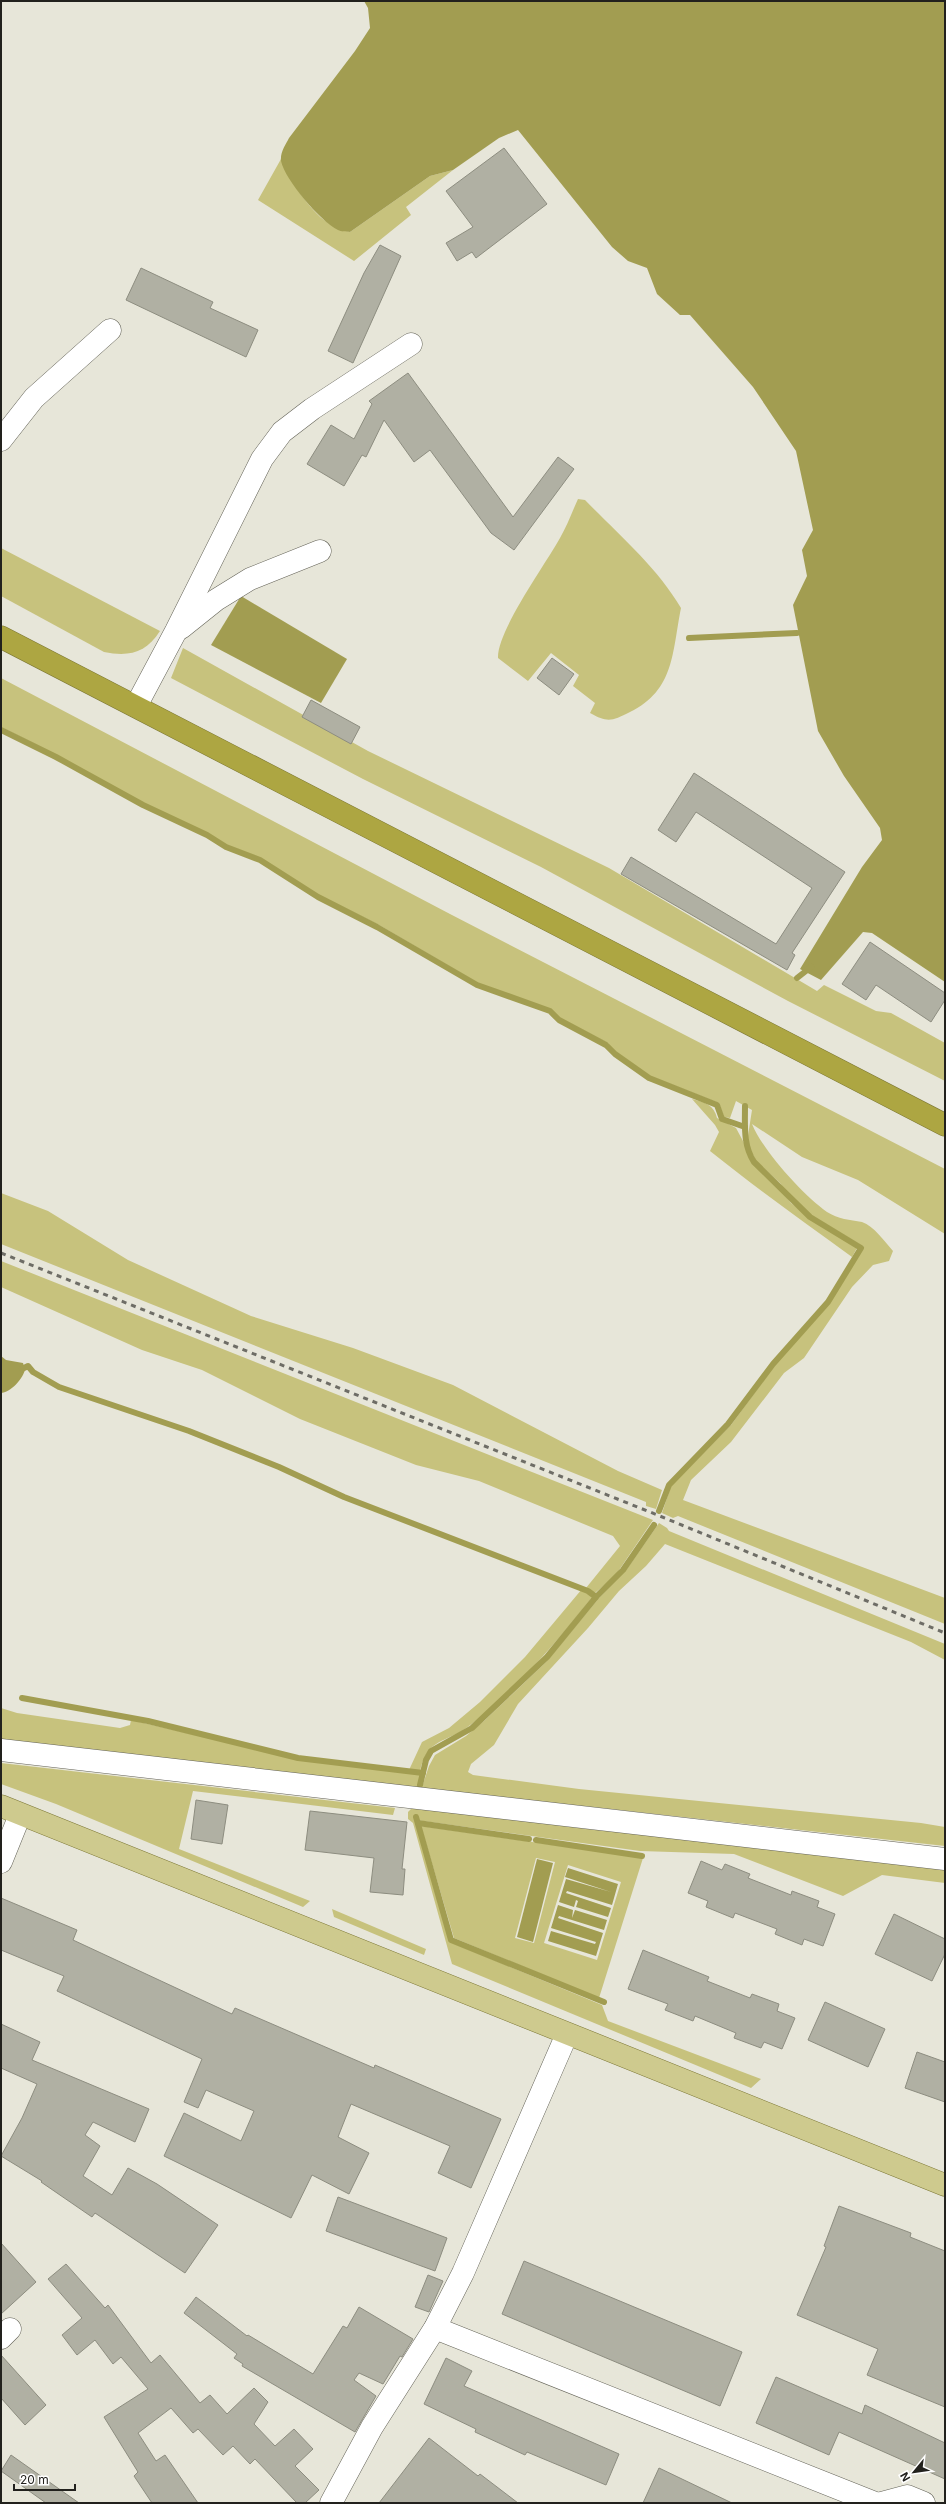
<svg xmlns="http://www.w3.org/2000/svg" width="946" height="2504" font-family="Inter,sans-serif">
<rect width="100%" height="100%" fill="#e7e6d9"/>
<g fill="#c7c27d" fill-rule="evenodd">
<path d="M281 159C287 177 311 212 327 222 333 227 342 229 350 232L430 176 453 170 406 207 411 215 354 261 258 200Z"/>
<path d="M578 499 585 500C618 534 657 567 681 608 672 652 675 690 630 712 612 721 608 723 590 713L595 703 573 686 579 675 551 653 528 681 498 658C497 631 545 565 560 538 567 526 572 512 578 499Z"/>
<path d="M1 548 160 631C146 653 129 657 104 652L1 596Z"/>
<path d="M183 648 368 751 609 868 817 991 824 985 876 1011 891 1013 945 1043V1081L788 1001 541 867 363 779 171 678Z"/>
<path d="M1 678 450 914 945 1169V1234L858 1180 802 1157 752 1124C763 1151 803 1195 827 1212 838 1219 850 1220 862 1222 874 1226 885 1242 893 1251L889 1261 873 1265 852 1287 804 1358 784 1373 731 1442 691 1480 683 1500 945 1598V1624L678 1516 673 1518 662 1513 671 1486 731 1425 775 1365 829 1302 864 1247 811 1215 792 1200 780 1183 756 1161 747 1142 752 1110 736 1101 730 1118 724 1117 719 1103 650 1076 611 1048 608 1043 560 1018 551 1009 478 983 379 925 319 895 261 858 227 845 208 833 144 803 57 755 1 727Z"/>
<path d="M692 1099C705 1102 714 1105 717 1118L736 1128 758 1169 779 1188 791 1203 819 1225 857 1248 852 1257C804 1222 756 1188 710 1151L719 1132 715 1125Z"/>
<path d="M1 1193 48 1211 128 1260 251 1316 353 1348 453 1385 618 1471 662 1490 656 1509 646 1506V1502L1 1244Z"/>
<path d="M1 1261 653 1520 615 1576 595 1593 586 1588 620 1546 613 1536 479 1481 416 1465 300 1419 202 1370 142 1350 1 1287Z"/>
<path d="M659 1523 667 1528 669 1531 945 1644V1660L911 1642 665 1544 646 1566 619 1591 588 1628 518 1704 494 1745 471 1764 468 1772 473 1775 579 1789 921 1823 945 1827V1846L1 1742V1708L17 1713 120 1728 130 1725 131 1720 298 1759 421 1774 418 1784 420 1785 423 1784 429 1766 435 1755 466 1736 485 1720 546 1662 599 1598 627 1569Z"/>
<path d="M582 1589 593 1596C556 1643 516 1690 469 1726 445 1744 428 1737 420 1771L409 1770 422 1742 449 1728 480 1702 525 1657Z"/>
<path d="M1 1763 395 1808 393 1815 193 1791 179 1849 310 1901 303 1907 56 1804 1 1784Z"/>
<path d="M417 1807 588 1829 945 1866V1883L882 1875 843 1896 734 1854 640 1851 416 1820 450 1942 602 2005 608 2021 761 2079 751 2088 452 1964 413 1823 408 1819V1812L412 1808Z"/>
<path d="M421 1826 643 1858 599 1998 454 1938ZM536 1858 555 1862 534 1943 515 1938ZM568 1865 621 1882 597 1960 544 1943Z"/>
<path d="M332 1909 426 1949 424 1955 334 1917Z"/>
</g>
<g fill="#a29d51">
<path d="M364 1H945V982L872 933 863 932 821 980 800 969 862 867 882 840 880 828 844 776 818 731 793 605 807 576 802 550 813 530 796 451 753 387 690 315H680L657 294 647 268 628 261 612 247 518 130 499 138 453 170 430 176 350 232C346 231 341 232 338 230 320 221 285 180 281 161 280 152 286 144 289 138L355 51 370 28 368 8Z"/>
<path d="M241 596 347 659 321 703 211 645Z"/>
<path d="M1 1356 6 1360 23 1363 25 1369C24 1378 10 1393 1 1393Z"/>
<path d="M537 1859 553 1863 533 1942 517 1937Z"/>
<path d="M568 1868 618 1884 612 1905 567 1891 566 1893 611 1908 608 1917 576 1907 578 1901 576 1900 574 1907 559 1902 566 1879 611 1892 565 1877Z"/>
<path d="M558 1905 573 1910 572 1918 575 1910 607 1920 604 1930 559 1916 558 1918 603 1933 596 1956 548 1941 551 1931 595 1944 596 1942 551 1928Z"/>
</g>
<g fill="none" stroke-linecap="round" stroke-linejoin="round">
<g stroke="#a29d51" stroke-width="6">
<path d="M689 638 797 633"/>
<path d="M1 730 56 757 143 805 207 835 226 847 260 860 318 897 377 927 477 985 550 1011 559 1020 606 1045 615 1054 649 1078 717 1105 722 1119 745 1127"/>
<path d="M797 978 811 967"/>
<path d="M22 1369 28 1366 33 1372 59 1387 189 1431 279 1467 344 1497 588 1591 596 1597"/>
<path d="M659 1511 669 1485 728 1424 773 1364 828 1302 861 1248 810 1217 754 1162C743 1145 745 1126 745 1106"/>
<path d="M22 1698 148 1721 298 1758 423 1773"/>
<path d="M420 1785 426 1760 431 1751 472 1728 547 1657 596 1597 623 1570 654 1525"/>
<path d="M416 1817 451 1940 604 2002"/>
<path d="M418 1823 529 1839"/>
<path d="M536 1840 642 1856"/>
</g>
</g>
<g fill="#b0b0a3" stroke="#8d8d80">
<path d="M504 148 547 204 476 258 472 252 457 261 446 243 473 227 446 191Z"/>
<path d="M380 245 401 256 353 363 328 351 364 273Z"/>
<path d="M141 268 213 302 210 308 258 330 246 357 126 300Z"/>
<path d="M408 373 513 517 558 457 574 469 514 550 491 533 430 450 414 462 384 420 366 457 362 455 344 486 307 464 331 425 354 439 372 404 369 401Z"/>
<path d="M552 658 574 674 559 695 537 678Z"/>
<path d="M311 700 360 727 351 744 302 717Z"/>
<path d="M694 773 845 872 792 953 795 955 787 970 621 874 631 857 776 944 812 888 696 812 676 842 658 830Z"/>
<path d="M870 942 945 993V1000L931 1022 876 985 866 1000 842 984Z"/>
<path d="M196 1800 228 1805 222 1844 191 1839Z"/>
<path d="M310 1811 407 1822 402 1869H405L403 1895 370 1892 374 1858 305 1850Z"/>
<path d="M701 1861 722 1870 725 1864 750 1874 748 1878 791 1895 792 1891 819 1901 817 1907 835 1914 823 1946 804 1939 802 1945 775 1934 777 1929 735 1913 733 1918 706 1907 708 1901 688 1893Z"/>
<path d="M1 1898 77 1930 73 1940 232 2014 235 2008 374 2068 375 2065 501 2119 471 2188 438 2173 450 2146 351 2104 338 2137 369 2153 349 2194 312 2175 291 2218 164 2156 184 2113 241 2141 254 2111 206 2090 198 2108 184 2102 202 2059 57 1991 64 1976 1 1950Z"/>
<path d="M894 1914 945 1939V1954L932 1981 875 1954Z"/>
<path d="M643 1950 709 1977 707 1981 750 1998 752 1994 779 2004 777 2011 795 2018 782 2049 764 2042 761 2048 734 2038 736 2033 695 2016 693 2021 665 2010 668 2004 628 1989Z"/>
<path d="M825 2002 885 2029 868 2067 808 2040Z"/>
<path d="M1 2024 40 2042 32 2060 149 2109 135 2142 93 2122 85 2135 100 2146 83 2176 112 2195 128 2168 157 2184 218 2225 185 2273 95 2213 92 2217 41 2182 42 2181 1 2156 22 2118 37 2084 1 2068Z"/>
<path d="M917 2052 945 2062V2102L905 2088Z"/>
<path d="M338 2197 447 2238 435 2271 326 2231Z"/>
<path d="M839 2206 911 2233 910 2237 945 2251V2407L867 2375 878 2349 797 2315 826 2247 824 2246Z"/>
<path d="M1 2243 36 2282 1 2314Z"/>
<path d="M524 2261 742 2352 720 2406 502 2314Z"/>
<path d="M66 2264 105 2308 108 2305 151 2363 160 2355 200 2403 210 2395 227 2414 254 2388 268 2402 254 2424 275 2446 294 2429 313 2449 295 2466 319 2490 305 2503H297L255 2459 250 2464 233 2446 223 2455 198 2429 193 2433 171 2408 138 2433 156 2461 165 2455 198 2503H152L134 2476 138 2472 104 2417 148 2389 121 2357 113 2364 95 2340 77 2355 62 2335 82 2318 48 2279Z"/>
<path d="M428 2275 443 2281 429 2312 415 2307Z"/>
<path d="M196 2297 247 2336 248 2335 313 2374 343 2326 347 2328 359 2307 413 2339 402 2357 400 2356 383 2384 359 2373 354 2380 376 2396 355 2432 242 2366 243 2364 234 2358 237 2354 184 2313Z"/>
<path d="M1 2355 46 2405 25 2425 1 2398Z"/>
<path d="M446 2358 472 2371 464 2386 619 2454 606 2485 527 2452 525 2455 475 2432 476 2429 424 2404Z"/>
<path d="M776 2377 862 2414 865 2405 945 2443V2479L839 2432 829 2455 756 2423Z"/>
<path d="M429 2438 478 2476 480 2474 518 2503H379Z"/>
<path d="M11 2455 79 2503H46L1 2471Z"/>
<path d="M659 2468 732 2503H643Z"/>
</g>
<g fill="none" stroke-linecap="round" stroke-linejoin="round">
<defs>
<g id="minor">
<path d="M1 440 34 398 110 330"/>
<path d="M181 628 216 600 250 579 320 551"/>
<path d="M136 706 176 631 262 459 282 432 312 409 411 344"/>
<path d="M1 1750 945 1859"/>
<path d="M1 1862 20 1815"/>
<path d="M435 2328 875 2503"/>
<path d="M1 2338 10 2329"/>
<path d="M331 2503 372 2427 435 2328 463 2273 567 2034"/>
<path d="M881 2503 907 2496 924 2503"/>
</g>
<path id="major" d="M1 1806 945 2185"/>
<path id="highway" d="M1 637 945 1125"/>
</defs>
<use href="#minor" stroke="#646358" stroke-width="23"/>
<use href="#major" stroke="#7c7735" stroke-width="23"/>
<use href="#highway" stroke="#7c7735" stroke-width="23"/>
<use href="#minor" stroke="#fff" stroke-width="22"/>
<use href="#major" stroke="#ceca8e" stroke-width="22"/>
<use href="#highway" stroke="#ada642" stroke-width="22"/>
<path stroke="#6e6d66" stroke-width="3" stroke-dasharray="5 5" stroke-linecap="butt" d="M1 1253 650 1512 945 1633"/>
</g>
<rect width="946" height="2504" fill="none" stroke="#22211d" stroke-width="4"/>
<g transform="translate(914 2472) rotate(241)" stroke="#ffffff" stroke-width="3" paint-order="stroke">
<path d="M0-3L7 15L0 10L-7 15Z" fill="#22211d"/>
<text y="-6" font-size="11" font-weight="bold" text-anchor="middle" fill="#22211d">N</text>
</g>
<path d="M14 2484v6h61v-6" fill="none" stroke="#22211d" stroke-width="2"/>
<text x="20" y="2484" font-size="12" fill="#22211d" stroke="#ffffff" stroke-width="3" paint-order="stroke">20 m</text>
</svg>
